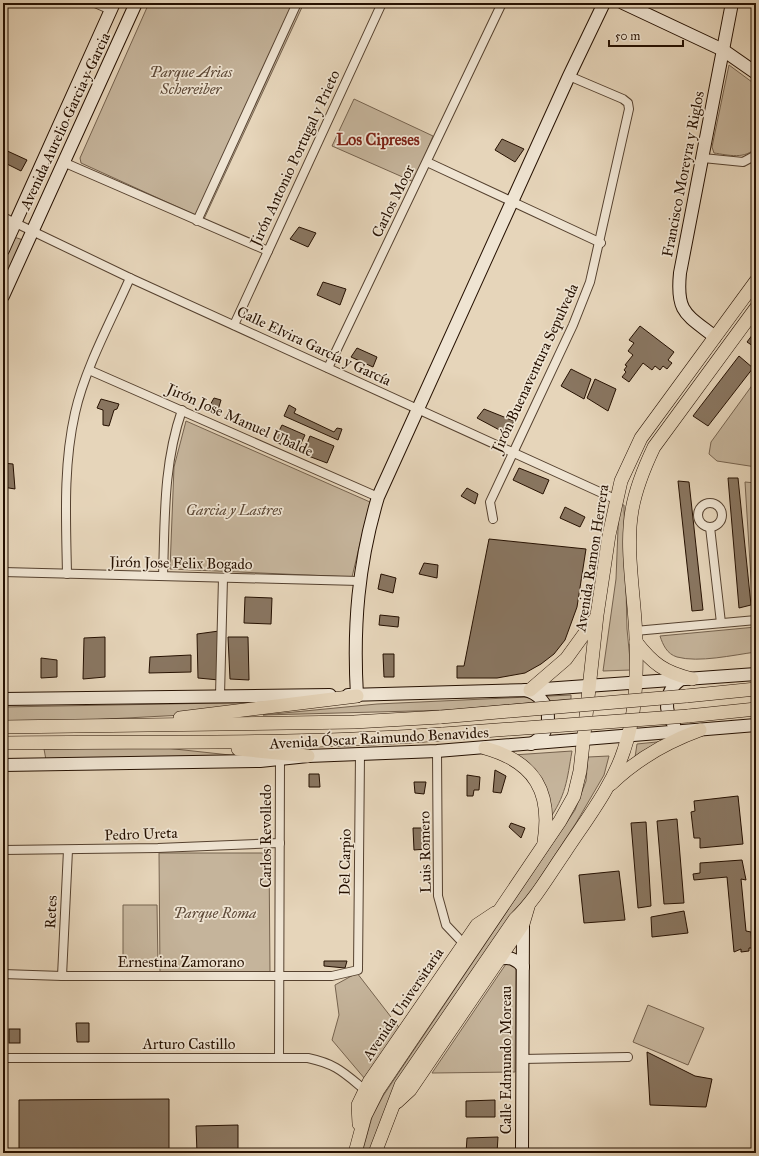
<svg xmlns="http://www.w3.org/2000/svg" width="759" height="1156" font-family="'IM FELL Great Primer',serif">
<rect width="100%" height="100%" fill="#e6d5ba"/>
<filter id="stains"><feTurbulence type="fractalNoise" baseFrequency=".005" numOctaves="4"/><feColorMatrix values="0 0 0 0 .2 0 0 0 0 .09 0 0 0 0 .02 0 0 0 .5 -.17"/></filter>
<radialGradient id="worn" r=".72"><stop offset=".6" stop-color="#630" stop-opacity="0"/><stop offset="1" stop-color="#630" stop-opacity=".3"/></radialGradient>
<g fill="#c5b49b" stroke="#75624e">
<path d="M149 3H304L204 219 81 163 80 158Z"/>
<path d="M729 65 756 85V147C746 160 728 155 714 153L712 147Z"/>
<path d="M354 99 433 136 414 182 332 146Z"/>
<path d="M14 237 23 240 3 286V261Z"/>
<path d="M756 380V467L717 461 709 454 711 442Z"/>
<path d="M186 421 370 502 352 577 170 569 174 467Z"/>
<path d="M745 482 756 483V612H753Z"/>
<path d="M619 504 624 505 627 629 631 670 603 671 616 579Z"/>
<path d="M756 627V652C733 655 699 663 677 657 667 654 663 645 660 636Z"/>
<path d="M571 695V699L451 710 263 715 377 704Z"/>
<path d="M278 702 202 714 69 721 3 722V707Z"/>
<path d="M666 741 634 764 637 744Z"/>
<path d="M147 746 239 756 46 760 44 749Z"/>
<path d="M572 751C567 780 566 796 548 821L549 812 513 755Z"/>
<path d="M609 756 604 775 576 823 386 1111 371 1153H362L372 1117 383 1096 575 810 586 781 588 757Z"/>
<path d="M159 853H269L270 972H160Z"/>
<path d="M123 905H157L158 966H123Z"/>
<path d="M508 961 516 967 515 1072 432 1073Z"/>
<path d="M357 973 401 1030 365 1079 332 1040 339 1015 335 985Z"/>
<path d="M648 1005 704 1028 688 1065 633 1042Z"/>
</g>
<g fill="#897661" stroke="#251001">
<path d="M502 139 524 149 515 162 495 150Z"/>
<path d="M3 149 27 160 21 171 3 162Z"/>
<path d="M299 227 316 233 308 247 290 239Z"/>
<path d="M323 282 346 289 340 305 317 295Z"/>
<path d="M640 326 674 352 668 360 672 363 667 369 663 366 660 370 655 366 652 370 643 363 629 382 622 377 626 372 624 370 627 366 625 365 633 355 628 351 634 343 629 340Z"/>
<path d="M756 330V348L747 342Z"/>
<path d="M357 348 377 357 373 367 351 357Z"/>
<path d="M739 356 753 368 708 426 693 416Z"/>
<path d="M571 369 591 379 584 399 561 386Z"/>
<path d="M595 379 616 389 608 411 587 398Z"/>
<path d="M214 398 221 400 218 410 209 407Z"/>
<path d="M101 399 119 404 117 409 114 410 109 426 103 425V410L97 408Z"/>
<path d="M289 405 296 409 294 413 334 432 337 428 342 429 338 440 284 416Z"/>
<path d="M484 409 514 421 507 434 477 418Z"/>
<path d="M282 425 305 435 297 452 274 441Z"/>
<path d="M310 436 334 446 327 463 303 454Z"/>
<path d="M3 463 13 464 15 489 3 487Z"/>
<path d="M519 468 549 480 543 494 513 480Z"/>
<path d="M728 478H738L751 605 739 608Z"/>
<path d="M678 481 689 482 703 610 692 611Z"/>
<path d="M467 488 478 494 475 504 461 496Z"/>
<path d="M565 507 585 517 580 527 560 518Z"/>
<path d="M489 539 586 549 577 607 565 640 554 654 541 664 525 673 497 678H457V666H464Z"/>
<path d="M424 563 438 565 437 578 419 574Z"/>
<path d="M381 574 396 578 393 593 378 589Z"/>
<path d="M3 589H5L6 607H3Z"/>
<path d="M245 597 272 598 271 624 244 623Z"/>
<path d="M380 615 399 617 398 627 379 625Z"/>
<path d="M219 631V680L198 678 197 634Z"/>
<path d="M105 637V677L83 679 84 638Z"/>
<path d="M228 637H248L249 680 230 679Z"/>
<path d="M383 654H394V677H384Z"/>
<path d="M191 655V672L149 673 150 657Z"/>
<path d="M41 658 57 660V677L41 678Z"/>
<path d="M495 770 506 776 501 793 493 792Z"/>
<path d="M309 774H319L320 787H309Z"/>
<path d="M467 775 480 777 479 790H474L473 796H467Z"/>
<path d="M414 782H426L424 794 415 793Z"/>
<path d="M738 796 743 844 700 848V838H694L691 812 695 811 694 801Z"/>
<path d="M677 819 684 903 664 904 657 821Z"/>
<path d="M646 822 651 906 638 908 631 823Z"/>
<path d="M511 823 525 828 521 838 509 827Z"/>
<path d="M413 828H426V849L414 850Z"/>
<path d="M742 860 746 880 741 879 746 931 751 932 752 948H749V951L741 952V949L734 952 727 877 694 880 693 874 700 873V863Z"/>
<path d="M619 871 625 920 584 923 579 875Z"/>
<path d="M684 911 688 933 652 937 651 917Z"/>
<path d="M324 961H347L345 968 324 966Z"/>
<path d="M76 1023H89V1042H77Z"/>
<rect x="9" y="1029" width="11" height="14"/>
<path d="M647 1052 695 1076 712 1079 706 1107 650 1105Z"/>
<path d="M169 1099V1153H19V1100Z"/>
<path d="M495 1100V1117H466V1101Z"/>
<path d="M238 1125V1153H197L196 1126Z"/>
<path d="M498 1137 497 1153H466L467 1138Z"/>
</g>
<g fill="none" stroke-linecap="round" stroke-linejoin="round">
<defs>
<g id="street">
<path d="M95 3 111 10"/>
<path d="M3 8 5 3"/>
<path d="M703 158 743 162 756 155"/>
<path d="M63 162 268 251"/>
<path d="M427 162 601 243"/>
<path d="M3 217 130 278 615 499"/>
<path d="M197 221 297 3"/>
<path d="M234 325 382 3"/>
<path d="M328 368 502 3"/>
<path d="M89 370 378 497"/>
<circle cx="710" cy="515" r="12"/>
<path d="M493 519 490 502 573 325 590 282 629 109 628 103 623 99 569 76"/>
<path d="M710 527 721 623"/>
<path d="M3 572 359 581"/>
<path d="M67 574C66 520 63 466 75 413 85 368 112 319 130 278"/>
<path d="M163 576C165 519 163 465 182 410"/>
<path d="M635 631 756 620"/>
<path d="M220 695 223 578"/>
<path d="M437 751 438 896 446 925 464 944"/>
<path d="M3 850 158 848 280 843"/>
<path d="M3 974 62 976H332L358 970 360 754"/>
<path d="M62 976 68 850"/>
<path d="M279 1057 280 759"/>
<path d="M3 1058H308C336 1064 343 1072 365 1090"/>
<path d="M522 1059 628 1057"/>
</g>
<g id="secondary">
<path d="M623 3 723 50 756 73"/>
<path d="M3 250 114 3"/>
<path d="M3 296 136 3"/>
<path d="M715 337C686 314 676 313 680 273L732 3"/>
<path d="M525 690C553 697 556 732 531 744"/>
<path d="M348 695 530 690 756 674"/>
<path d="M357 696C353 626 358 564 378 497L569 76 604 3"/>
<path d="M3 699 330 695"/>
<path d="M674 725C663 710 665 691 680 680"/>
<path d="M3 765 260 761 308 756 437 751 756 725"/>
<path d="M499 959C509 956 516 959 523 967"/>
<path d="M522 1153 523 924"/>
</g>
<g id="primary">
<path d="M636 642C653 664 664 672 692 679"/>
<path d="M530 690 566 659 595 619"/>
<path d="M686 696 756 689"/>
<path d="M688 716 756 709"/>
<path d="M180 718 357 696"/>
<path d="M3 727 354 722 441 717"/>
<path d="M3 743C150 741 297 745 443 734"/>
<path d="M485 748C535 762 552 792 544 842"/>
<path d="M238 749 308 756"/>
<path d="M611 784C637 759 667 742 700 730"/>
<path d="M397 1102 410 1090 523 924 528 907"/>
<path d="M359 1124 358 1105 369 1082 477 925 495 913"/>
<path d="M355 1153 365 1116 378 1090 560 821 574 796 580 771 597 615 609 535 621 481 641 438 756 281"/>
<path d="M375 1153 401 1085 515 919C535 900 549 875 565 852 586 820 612 787 624 750 636 716 637 676 636 639 635 599 625 549 632 510 636 487 644 468 654 447L756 308"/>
</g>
</defs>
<use href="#street" stroke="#55412f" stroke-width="10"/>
<use href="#secondary" stroke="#251001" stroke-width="14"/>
<use href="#primary" stroke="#251001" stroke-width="14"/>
<use href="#street" stroke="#efe4d2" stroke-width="8"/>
<use href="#secondary" stroke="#efe4d2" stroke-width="12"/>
<use href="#primary" stroke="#e6d5ba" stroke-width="13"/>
<defs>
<g id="primary-bridge">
<path d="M441 717 686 696"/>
<path d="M443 734 688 716"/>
</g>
</defs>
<use href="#primary-bridge" stroke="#251001" stroke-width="14" stroke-linecap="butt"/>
<use href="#primary-bridge" stroke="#e6d5ba" stroke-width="13"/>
</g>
<g text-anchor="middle" stroke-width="3.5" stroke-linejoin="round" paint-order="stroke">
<g font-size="15" font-style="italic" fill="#5d4937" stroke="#efe4d2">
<text x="191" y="77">Parque Arias<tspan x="191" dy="17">Schereiber</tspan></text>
<text x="234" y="515">Garcia y Lastres</text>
<text x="215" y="918">Parque Roma</text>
</g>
<g font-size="15" fill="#251001" stroke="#efe4d2">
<text transform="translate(65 121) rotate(-65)" y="5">Avenida Aurelio Garcia y Garcia</text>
<text transform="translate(295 158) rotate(-65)" y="5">Jirón Antonio Portugal y Prieto</text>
<text transform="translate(683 174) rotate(-79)" y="5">Francisco Moreyra y Riglos</text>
<text transform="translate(393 201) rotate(-64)" y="5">Carlos Moor</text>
<text transform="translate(314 346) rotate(25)" y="5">Calle Elvira García y García</text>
<text transform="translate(535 368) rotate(-65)" y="5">Jirón Buenaventura Sepulveda</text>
<text transform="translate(240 420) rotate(24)" y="5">Jirón Jose Manuel Ubalde</text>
<text transform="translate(592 558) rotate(-81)" y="5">Avenida Ramon Herrera</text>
<text transform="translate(181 563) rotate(1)" y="5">Jirón Jose Felix Bogado</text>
<text transform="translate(379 738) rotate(-3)" y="5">Avenida Óscar Raimundo Benavides</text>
<text transform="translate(141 834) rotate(-2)" y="5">Pedro Ureta</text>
<text transform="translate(266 836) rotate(-90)" y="5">Carlos Revolledo</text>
<text transform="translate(425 852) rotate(-91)" y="5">Luis Romero</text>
<text transform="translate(345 862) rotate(-89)" y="5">Del Carpio</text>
<text transform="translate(51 912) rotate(-87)" y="5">Retes</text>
<text x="181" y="967">Ernestina Zamorano</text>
<text transform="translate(403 1004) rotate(-56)" y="5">Avenida Universitaria</text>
<text x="189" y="1049">Arturo Castillo</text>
<text transform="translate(506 1060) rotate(-90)" y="5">Calle Edmundo Moreau</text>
</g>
<g font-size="16" font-weight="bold" fill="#7a1f14" stroke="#efe4d2">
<text x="378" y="145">Los Cipreses</text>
</g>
</g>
<rect width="759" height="1156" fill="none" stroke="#e6d5ba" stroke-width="16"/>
<rect x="4" y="4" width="751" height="1148" fill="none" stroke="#251001" stroke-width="2"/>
<rect x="8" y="8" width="743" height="1140" fill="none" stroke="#251001"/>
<path d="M609 40v6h74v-6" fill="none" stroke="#251001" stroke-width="2"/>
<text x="615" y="40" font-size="12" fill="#251001" stroke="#efe4d2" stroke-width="3" paint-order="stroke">50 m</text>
<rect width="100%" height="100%" filter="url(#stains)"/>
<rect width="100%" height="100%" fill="url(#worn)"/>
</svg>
